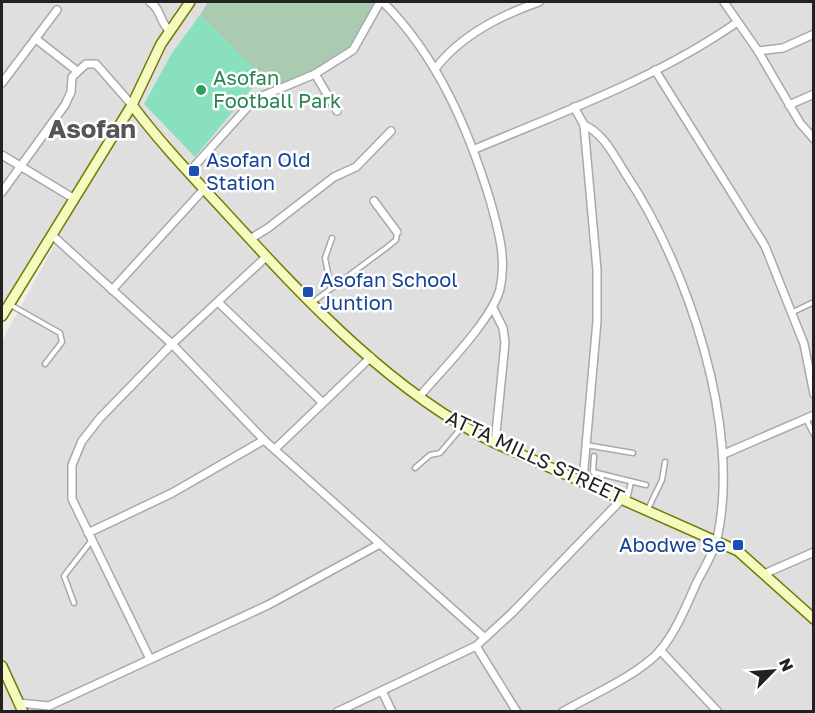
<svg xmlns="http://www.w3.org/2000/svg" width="815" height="713" font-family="'Golos Text',sans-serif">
<rect width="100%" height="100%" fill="#f2efe9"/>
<g fill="#e0dfdf">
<path d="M2 2H185L105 148 2 316Z"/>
<path d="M187 2H813V711H2V341Z"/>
</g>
<path fill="#aacbaf" d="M208 2H374C366 18 358 37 345 51 328 70 295 78 273 87L200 15Z"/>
<path fill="#88e0be" d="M200 15 262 76 195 157 144 104 172 53Z"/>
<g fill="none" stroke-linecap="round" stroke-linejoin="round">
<defs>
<g id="lane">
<path d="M331 288 325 258 332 238"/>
<path d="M313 302 386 248 396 240 397 232"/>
<path d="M9 304 60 333 62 342 45 364"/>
<path d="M793 312 814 302"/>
<path d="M806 419 814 435"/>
<path d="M586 445 633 453"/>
<path d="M594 456 593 472 646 485"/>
<path d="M415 468 430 455 440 453 462 427"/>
<path d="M599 487 602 476"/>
<path d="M627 500 631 482"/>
<path d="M648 509 662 480 665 462"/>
<path d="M74 603 64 576 92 540"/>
</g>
<g id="street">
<path d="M150 2C162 10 159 22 170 31"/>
<path d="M383 2C437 56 468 128 490 200 498 229 507 258 500 289 492 320 441 371 419 397"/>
<path d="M724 2 758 51 800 123 814 139"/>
<path d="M36 39 77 71"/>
<path d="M758 51 783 48 814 34"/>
<path d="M435 69C460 36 501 15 539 2"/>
<path d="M655 70 765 246 804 344 814 394"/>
<path d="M315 74 337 111"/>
<path d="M2 83 57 10"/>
<path d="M789 105 814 94"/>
<path d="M574 107 584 125 597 270V321L583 480"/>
<path d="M475 149C563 112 657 78 736 23"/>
<path d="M2 155 73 198"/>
<path d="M189 172 255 99 315 74 353 50 380 2"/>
<path d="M2 192 65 105 71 92 72 77 86 64H96L132 105"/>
<path d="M374 201 397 232"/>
<path d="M52 235 172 344 264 440 485 638"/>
<path d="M250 239 268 228 334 177 356 167 391 131"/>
<path d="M112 290 204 189"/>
<path d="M219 303 322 402"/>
<path d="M493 308 503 328 505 343 495 443"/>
<path d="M275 449 371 357"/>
<path d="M724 454 814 415"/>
<path d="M88 533 172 493 264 440"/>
<path d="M764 574 814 552"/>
<path d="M476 646 517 712"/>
<path d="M660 650 718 712"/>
<path d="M150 659 72 499V465L82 441 100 418 172 344 266 257"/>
<path d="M382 691 392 712"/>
<path d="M19 703 49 706 268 605 378 545"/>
<path d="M337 712 476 646 512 613 623 498"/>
<path d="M562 712C592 695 636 676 659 652 675 633 686 607 696 584 703 570 713 554 717 539 742 428 688 268 627 176 615 158 605 134 584 125"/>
</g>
<g id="secondary">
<path d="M132 105C161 144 195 179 228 215 305 299 392 393 495 443L738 551 814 619"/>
<path d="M2 316 132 105 161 44 190 2"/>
<path d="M2 666 23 712"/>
</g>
</defs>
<use href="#lane" stroke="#a9a9a9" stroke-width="7"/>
<use href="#street" stroke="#a9a9a9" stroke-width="10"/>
<use href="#secondary" stroke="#707d05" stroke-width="12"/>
<use href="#lane" stroke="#fff" stroke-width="4"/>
<use href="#street" stroke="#fff" stroke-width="7"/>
<use href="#secondary" stroke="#f7fabf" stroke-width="9"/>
</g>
<circle fill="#2e9e5b" stroke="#fff" stroke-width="2" cx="201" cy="90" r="6"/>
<g fill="#1a4fb4" stroke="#fff" stroke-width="2">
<rect x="188" y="165" width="12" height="12" rx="3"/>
<rect x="302" y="286" width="12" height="12" rx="3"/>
<rect x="732" y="539" width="12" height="12" rx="3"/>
</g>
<g text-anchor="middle" stroke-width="5" stroke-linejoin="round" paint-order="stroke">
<g font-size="20" fill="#27864d" stroke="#fff" text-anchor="start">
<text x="213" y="85">Asofan<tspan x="213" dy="23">Football Park</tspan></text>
</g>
<g font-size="20" fill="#164399" stroke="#fff" text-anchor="start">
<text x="206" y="167">Asofan Old<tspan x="206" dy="23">Station</tspan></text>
<text x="320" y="287">Asofan School<tspan x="320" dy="23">Juntion</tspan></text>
<text x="726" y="552" text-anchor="end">Abodwe Se</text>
</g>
<g font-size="20" fill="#222" stroke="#fff">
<text transform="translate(535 457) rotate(25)" y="7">ATTA MILLS STREET</text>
</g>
<g font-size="26" font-weight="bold" fill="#555" stroke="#fff">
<text x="92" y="138">Asofan</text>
</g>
</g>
<rect width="815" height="713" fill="none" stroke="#222222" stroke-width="6"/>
<g transform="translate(773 671) rotate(65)" stroke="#ffffff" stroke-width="4.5" paint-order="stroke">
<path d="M0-4.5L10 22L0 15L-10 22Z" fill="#222222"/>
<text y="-9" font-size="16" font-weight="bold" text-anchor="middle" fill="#222222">N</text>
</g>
</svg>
